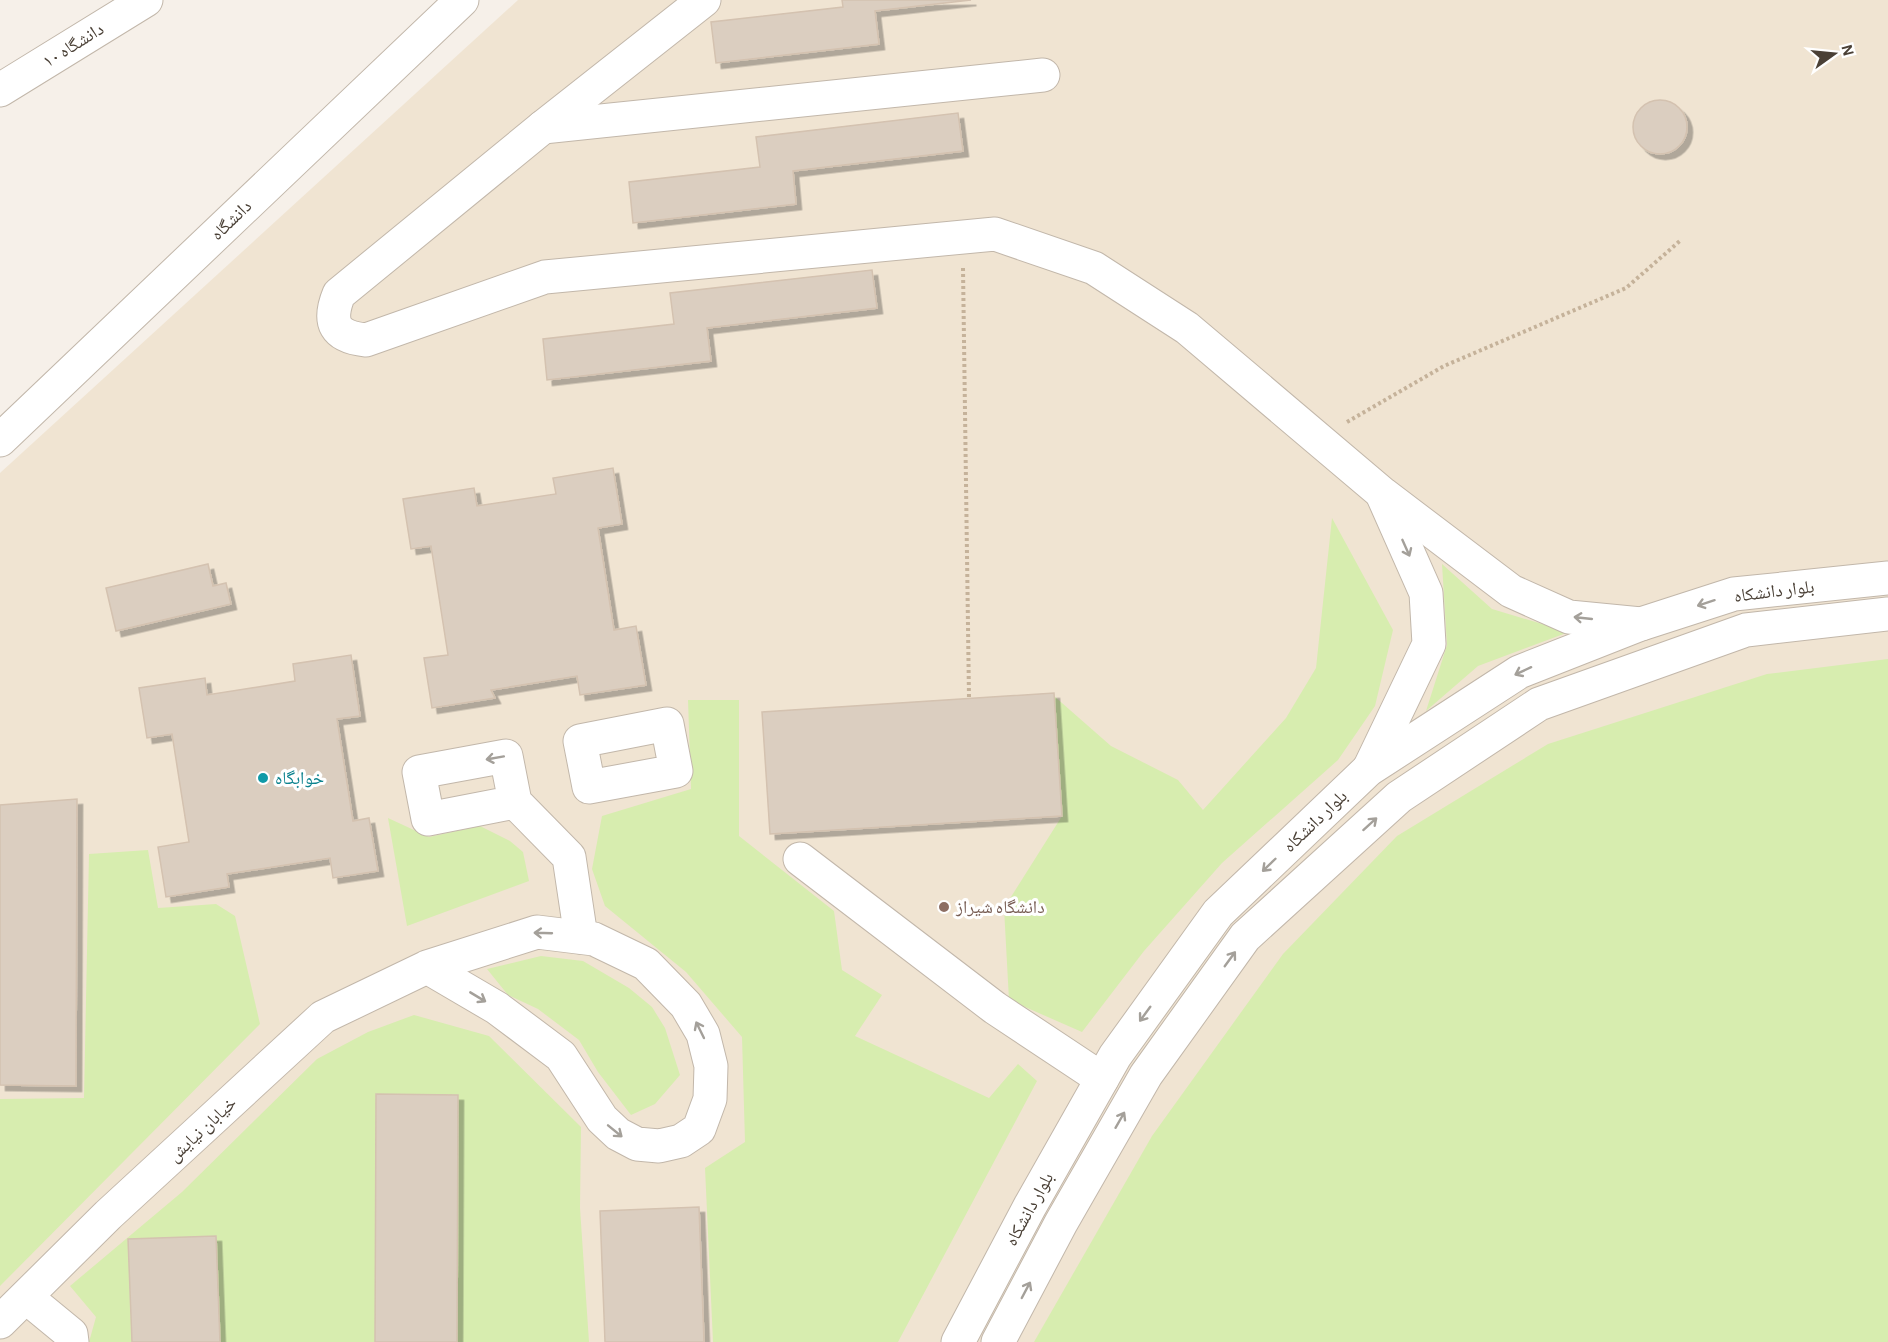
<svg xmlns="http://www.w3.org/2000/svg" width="1888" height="1342" font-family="'Alegreya Sans','Noto Naskh Arabic',sans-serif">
<defs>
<filter id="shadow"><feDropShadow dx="5.5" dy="5.5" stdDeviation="0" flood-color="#0004"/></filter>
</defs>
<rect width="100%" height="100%" fill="#f6f0e9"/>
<path fill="#f0e4d2" d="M518 0H1888V1342H0V473Z"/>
<g fill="#d7edaf">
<path d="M1332 518 1393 630 1375 706 1338 760 1222 863 1144 951 1082 1032 1009 1000 1004 908 1062 816 1054 696 1111 746 1178 780 1203 810 1286 718 1316 668Z"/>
<path d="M1442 564 1492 609 1569 632 1478 666 1426 711 1447 645Z"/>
<path d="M1888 659V1342H1034L1152 1136 1283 954 1397 836 1548 744 1767 674Z"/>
<path d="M688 700H739V836L834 911 842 970 882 995 855 1036 989 1098 1018 1064 1037 1081 898 1342H713L705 1168 745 1142 742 1037 686 972 605 906 592 869 602 816 691 789Z"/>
<path d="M388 818 429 837 480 826 510 841 523 852 529 881 407 926Z"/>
<path d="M148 850 158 908 216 904 235 916 260 1024 0 1286V1099L84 1098 89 854Z"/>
<path d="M541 956 583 961 629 988 652 1007 665 1028 680 1075 655 1104 631 1115 598 1072 579 1040 538 1009 508 995 487 969Z"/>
<path d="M414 1015 489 1036 581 1127 580 1208 589 1342H89L96 1317 70 1286 182 1192 317 1059 368 1032Z"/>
</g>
<g fill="#dbcec0" stroke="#d4c2b0" stroke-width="1.5" filter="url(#shadow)">
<path d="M842 0H971L875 11 879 44 716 63 711 22 843 7Z"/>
<circle cx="1660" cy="127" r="27"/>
<path d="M958 113 963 151 793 171 796 204 633 223 629 182 760 167 756 137Z"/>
<path d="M872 270 877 308 707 328 711 361 547 380 543 339 674 324 670 293Z"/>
<path d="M613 468 622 524 598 528 614 630 636 626 646 685 580 695 577 676 491 690 495 698 432 708 424 658 448 655 431 546 411 549 403 499 474 488 477 506 556 494 553 478Z"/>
<path d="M208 564 213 586 226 583 231 604 116 631 106 588Z"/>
<path d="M351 655 360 716 337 719 353 821 369 818 378 871 333 878 330 858 227 874 229 887 166 897 158 847 189 842 172 734 147 738 139 688 205 678 207 695 295 681 293 664Z"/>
<path d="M1054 693 1062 816 770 834 762 712Z"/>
<path d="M77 799 76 1086 0 1085V805Z"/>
<path d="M376 1094 458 1095 457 1342H375Z"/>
<path d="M699 1207 704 1342H605L600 1211Z"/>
<path d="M216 1236 220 1342H132L128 1239Z"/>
</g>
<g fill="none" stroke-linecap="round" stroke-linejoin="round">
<defs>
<g id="minor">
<path d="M704 0 543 127 339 294C327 323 335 337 366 340L545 277 995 234 1094 268 1187 328 1383 494 1511 591 1569 617 1641 624"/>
<path d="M0 90 146 0"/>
<path d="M543 127 1043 75"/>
<path d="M0 440 462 0"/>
<path d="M667 724 676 771 589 787 580 741Z"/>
<path d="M1369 769 1429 644 1426 593 1383 496"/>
<path d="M515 802 428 819 419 772 506 756 515 802 569 857 581 937"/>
<path d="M800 859 995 1008 1102 1079"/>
<path d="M26 1297 71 1334 72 1342"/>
<path d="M0 1322 108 1215 323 1017 427 967 537 932 594 939 646 964 686 1005 703 1034 711 1066 710 1099 699 1129 681 1141 659 1146 637 1144 618 1134 602 1119 561 1056 497 1008 427 967"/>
<path d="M958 1342 1030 1206 1115 1056 1218 913 1368 770 1519 672 1641 624 1734 594 1888 578"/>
<path d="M998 1342 1061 1223 1146 1075 1245 937 1399 797 1539 704 1746 630 1888 614"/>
</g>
</defs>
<use href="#minor" stroke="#c2b7aa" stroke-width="35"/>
<g stroke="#c5b29a" stroke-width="4" stroke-dasharray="3 3" stroke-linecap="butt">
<path d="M963 268 969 698"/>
<path d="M1347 422 1444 366 1626 288 1681 240"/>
</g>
<use href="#minor" stroke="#fff" stroke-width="33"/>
</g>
<defs><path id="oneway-shaft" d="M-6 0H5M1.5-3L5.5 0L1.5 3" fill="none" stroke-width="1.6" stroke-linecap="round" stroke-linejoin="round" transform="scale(1.5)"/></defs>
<g stroke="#a4a09a">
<use href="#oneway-shaft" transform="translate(1406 548) rotate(66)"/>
<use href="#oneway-shaft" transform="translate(1706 603) rotate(162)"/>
<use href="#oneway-shaft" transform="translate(1583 618) rotate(-174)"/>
<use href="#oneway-shaft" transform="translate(1523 671) rotate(155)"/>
<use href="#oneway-shaft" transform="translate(495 758) rotate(170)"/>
<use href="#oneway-shaft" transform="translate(1370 824) rotate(-42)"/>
<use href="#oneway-shaft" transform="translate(1269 865) rotate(136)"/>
<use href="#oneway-shaft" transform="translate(543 933) rotate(-178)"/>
<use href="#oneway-shaft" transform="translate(1230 959) rotate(-54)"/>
<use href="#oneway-shaft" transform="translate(478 997) rotate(31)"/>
<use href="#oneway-shaft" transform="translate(1145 1014) rotate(126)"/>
<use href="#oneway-shaft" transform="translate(700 1030) rotate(-116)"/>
<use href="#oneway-shaft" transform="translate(1120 1120) rotate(-60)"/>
<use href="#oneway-shaft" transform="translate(615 1131) rotate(39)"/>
<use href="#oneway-shaft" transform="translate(1026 1290) rotate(-62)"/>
</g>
<circle fill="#0f9aa8" stroke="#fff" stroke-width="2" cx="263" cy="778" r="6"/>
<circle fill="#8d6e63" stroke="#fff" stroke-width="2" cx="944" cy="907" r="6"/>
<g text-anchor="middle" stroke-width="6" stroke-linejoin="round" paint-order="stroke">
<g font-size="18" fill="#4a4036" stroke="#fff">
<text transform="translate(73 45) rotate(-32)" y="6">۱۰ دانشگاه</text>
<text transform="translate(231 220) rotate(-44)" y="6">دانشگاه</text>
<text transform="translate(1774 591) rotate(-7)" y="6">بلوار دانشکاه</text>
<text transform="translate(1315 821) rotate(-44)" y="6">بلوار دانشکاه</text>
<text transform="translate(202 1129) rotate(-43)" y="6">خیابان نیایش</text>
<text transform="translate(1029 1209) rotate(-61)" y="6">بلوار دانشکاه</text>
</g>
<g font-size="18" fill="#0d838f" stroke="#fff" text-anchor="start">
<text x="275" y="784">خوابگاه</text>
</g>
<g font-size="18" fill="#785e54" stroke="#fff" text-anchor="start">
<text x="956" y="913">دانشگاه شیراز</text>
</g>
</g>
<g transform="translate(1834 54) rotate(75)" stroke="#ffffff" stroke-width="4.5" paint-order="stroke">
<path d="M0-4.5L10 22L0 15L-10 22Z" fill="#4a4036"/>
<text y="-9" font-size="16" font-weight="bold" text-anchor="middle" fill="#4a4036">N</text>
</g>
</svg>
